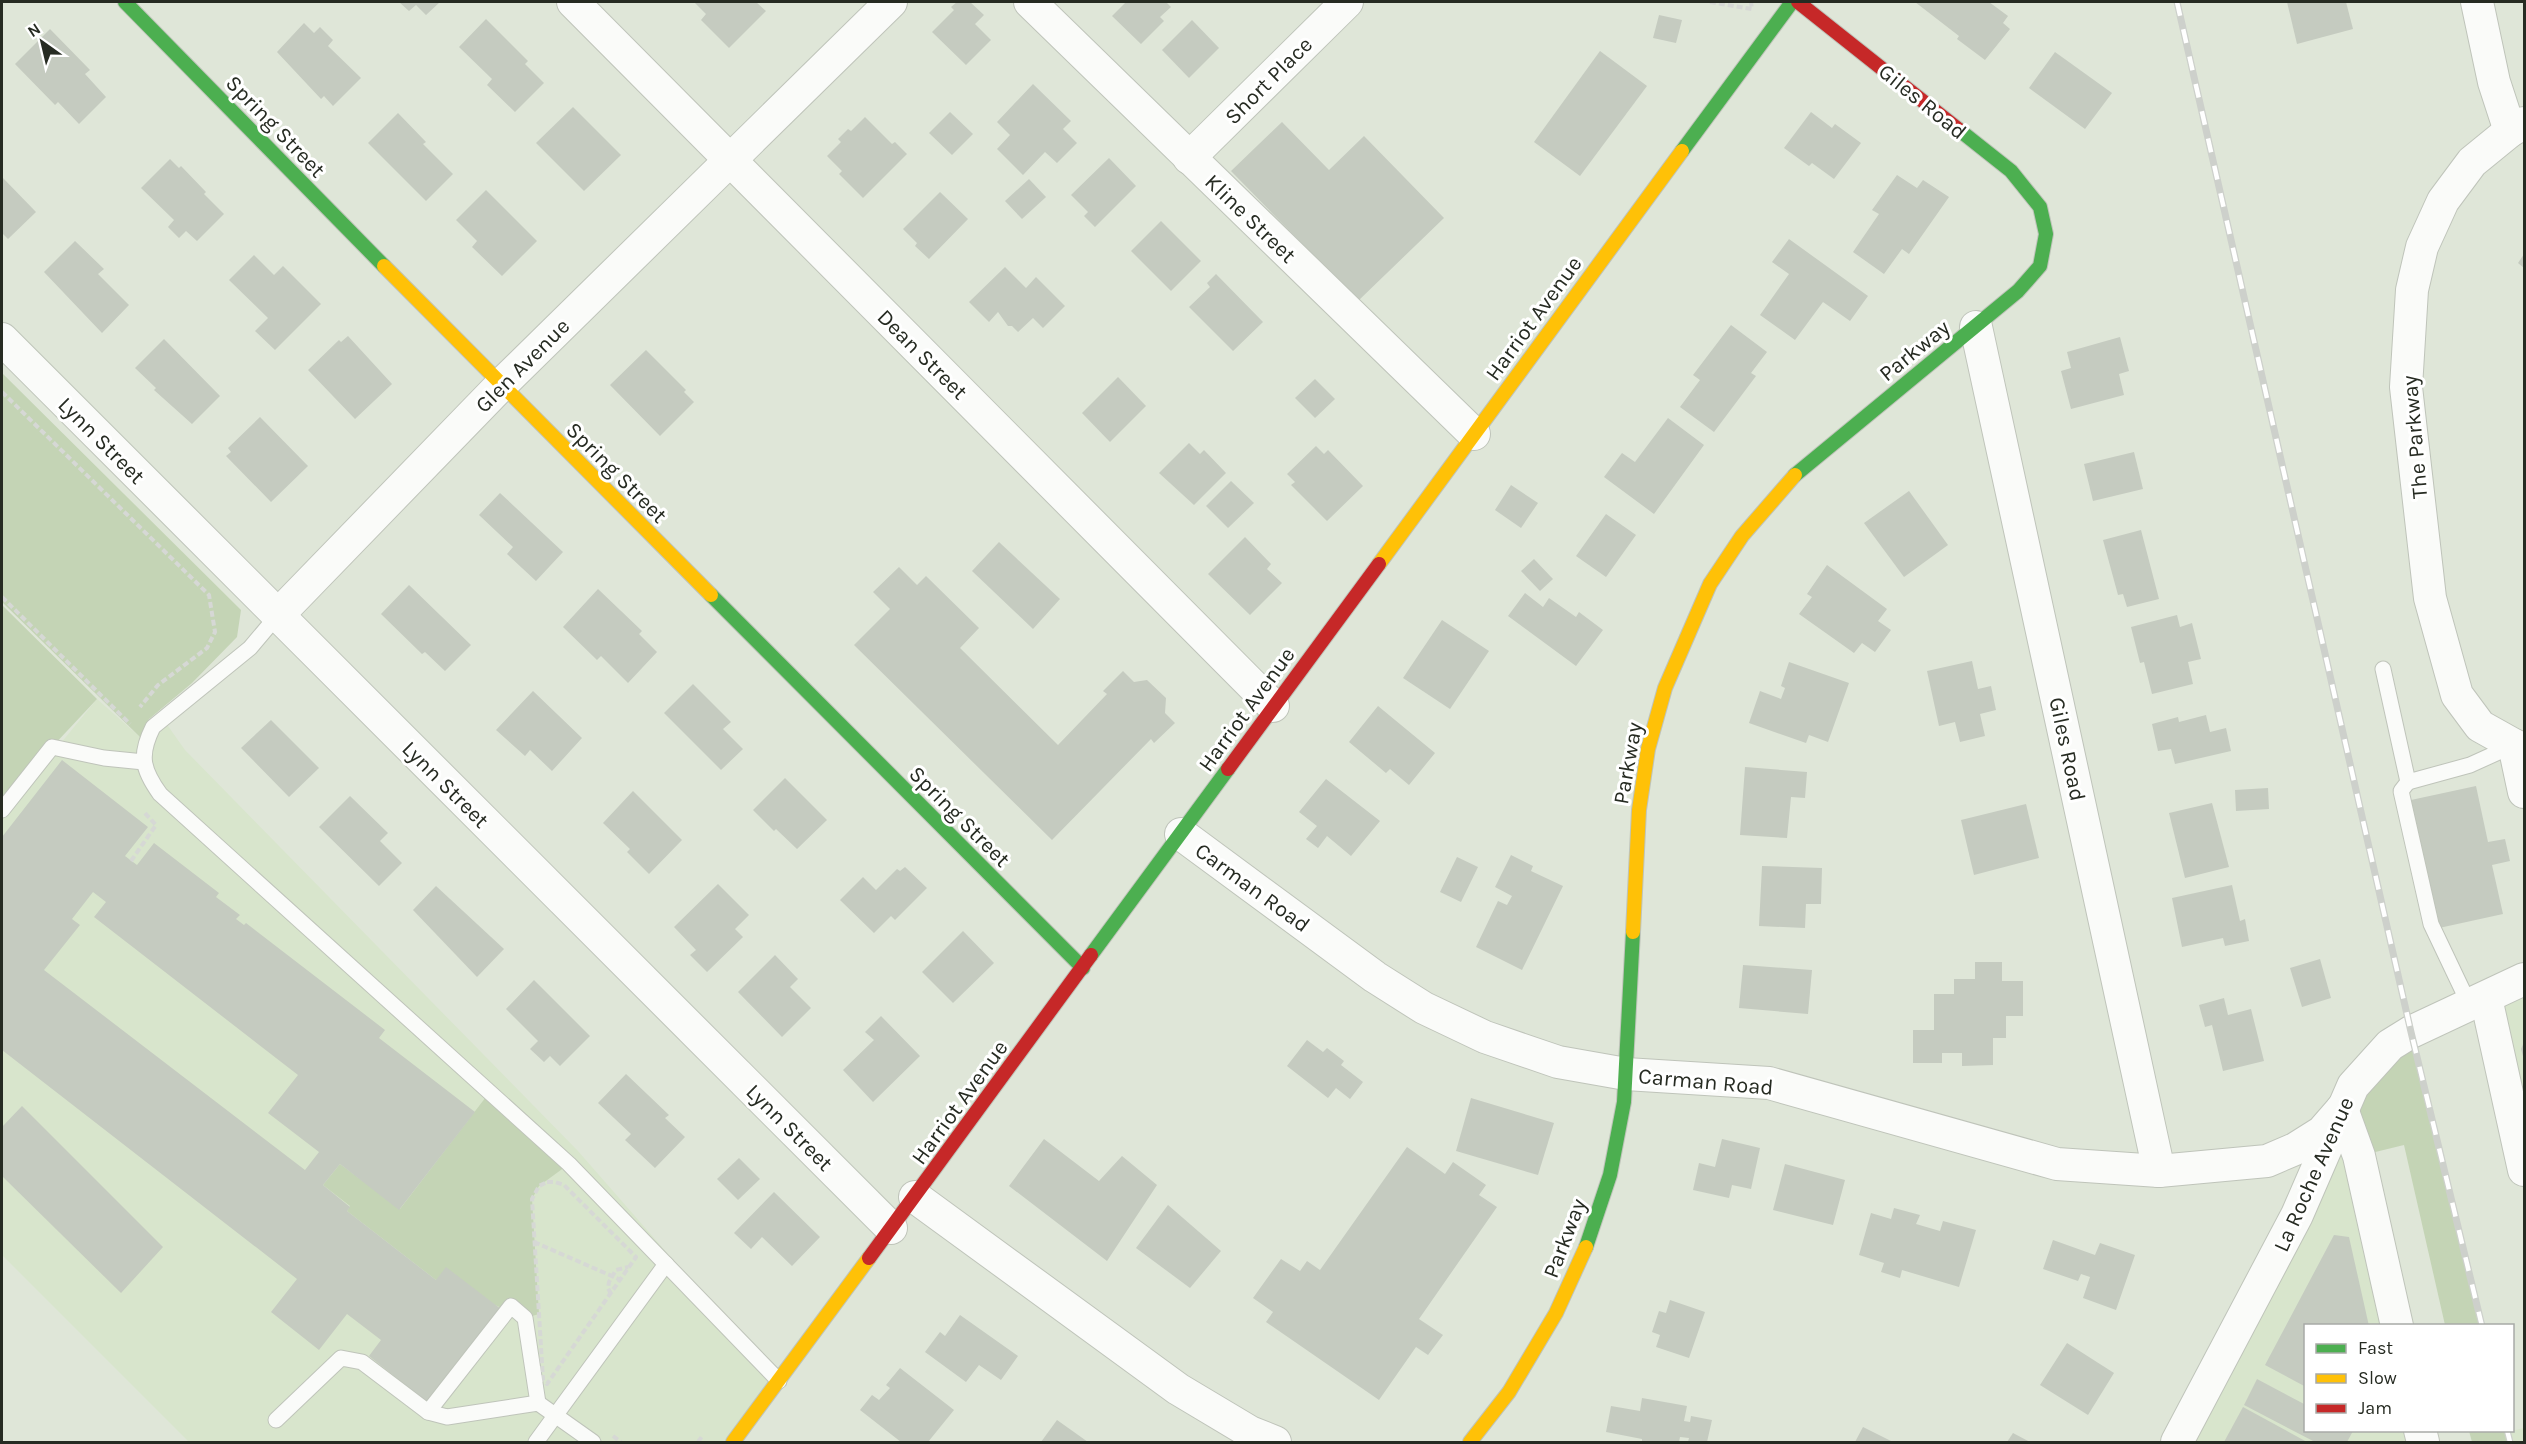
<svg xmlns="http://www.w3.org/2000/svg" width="2526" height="1444" font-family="Karla,sans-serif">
<rect width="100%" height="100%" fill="#dfe6d8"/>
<g fill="#d8e5cc">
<path d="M97 699 140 737 163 719 185 750 578 1151 779 1381 733 1442H189L2 1255V815Z"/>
<path d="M2524 979V1170L2486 998Z"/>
<path d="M2342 1109 2397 1325 2306 1326V1430L2420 1431 2423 1442H2177Z"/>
<path d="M2524 1428V1442H2510L2507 1432Z"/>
</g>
<g fill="#c4d4b5">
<path d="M2 373 241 610 237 637 192 683 149 719 140 737 2 602Z"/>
<path d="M2 605 97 699 52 747 2 810Z"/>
<path d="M2411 1032 2482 1325H2445L2404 1145 2359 1156 2353 1086Z"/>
<path d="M489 1093 569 1164 539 1186 532 1199 539 1314 525 1318 436 1280 347 1211 350 1206 323 1185 340 1164 400 1209Z"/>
<path d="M2469 1431H2507L2510 1442H2472Z"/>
</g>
<g fill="#c5cbc0" fill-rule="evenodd">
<path d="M399 2H440L426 15 416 5 409 11Z"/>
<path d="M694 2H756L766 11 729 48 701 20 706 14Z"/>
<path d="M957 2H970L984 15 975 24 991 40 966 65 932 32 954 10 951 7Z"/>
<path d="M1126 2H1166L1171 7 1160 17 1164 21 1141 44 1112 16Z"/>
<path d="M1915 2H1989L2008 16 2003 23 2010 29 1985 60 1957 39 1959 36Z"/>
<path d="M2287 2H2346L2353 29 2297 44Z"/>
<path d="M1659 15 1682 20 1676 43 1653 38Z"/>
<path d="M486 19 528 61 525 64 544 83 515 112 487 85 492 79 459 47Z"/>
<path d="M1192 20 1219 48 1189 78 1162 50Z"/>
<path d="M304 23 314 33 320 27 333 40 328 46 361 78 333 106 324 96 321 99 277 52Z"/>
<path d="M50 29 90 70 85 74 106 97 79 124 58 102 55 105 15 64Z"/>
<path d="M1600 51 1647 86 1580 176 1534 142Z"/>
<path d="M2055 52 2112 93 2085 129 2029 88Z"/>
<path d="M1033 84 1071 121 1063 129 1077 143 1057 163 1045 152 1023 175 997 149 1010 135 997 122Z"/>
<path d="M573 107 621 155 584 191 536 143Z"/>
<path d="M950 112 973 134 952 155 929 133Z"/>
<path d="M1811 112 1832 128 1835 124 1861 143 1834 179 1812 163 1809 166 1784 148Z"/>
<path d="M398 113 426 142 423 144 453 174 426 201 368 143Z"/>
<path d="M865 117 892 144 895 142 907 154 863 198 839 174 842 171 827 156 841 142 838 139 848 129 851 131Z"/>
<path d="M1282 122 1329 170 1364 136 1444 218 1358 301 1231 171Z"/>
<path d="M1109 158 1136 186 1095 227 1084 216 1088 212 1071 195Z"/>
<path d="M170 159 179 168 181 166 206 192 204 194 224 214 197 241 186 231 179 238 168 227 174 220 141 188Z"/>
<path d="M1897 175 1917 188 1923 180 1949 197 1909 254 1902 249 1884 274 1853 252 1879 214 1872 210Z"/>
<path d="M2 177 36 212 8 239 2 233Z"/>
<path d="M1029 179 1046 197 1022 219 1005 201Z"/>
<path d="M486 190 537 241 502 276 472 247 477 241 456 220Z"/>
<path d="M940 192 968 219 929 259 915 246 917 243 903 229Z"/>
<path d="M1161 221 1201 261 1171 291 1131 251Z"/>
<path d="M1789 239 1868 296 1850 321 1823 302 1795 340 1760 315 1789 274 1772 262Z"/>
<path d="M75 241 104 269 98 274 129 305 102 333 44 272Z"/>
<path d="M2524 254V268L2518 263Z"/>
<path d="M254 255 274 275 283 266 321 304 275 350 255 331 268 318 229 280Z"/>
<path d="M1005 267 1026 288 1036 277 1065 306 1043 328 1033 318 1018 332 1012 326H1008L998 312 989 322 969 302Z"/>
<path d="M1216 274 1263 322 1233 351 1189 307 1210 287 1207 283Z"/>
<path d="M1731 325 1767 352 1751 373 1756 376 1714 432 1680 407 1700 380 1693 375Z"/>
<path d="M348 336 392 384 355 419 308 370 339 340 341 342Z"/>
<path d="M2120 337 2129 371 2119 374 2124 395 2071 409 2061 371 2071 368 2067 352Z"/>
<path d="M164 339 220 396 192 424 154 390 156 388 135 368Z"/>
<path d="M646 350 686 390 684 392 694 402 660 436 610 385Z"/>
<path d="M1118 377 1146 406 1110 442 1082 413Z"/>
<path d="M1315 379 1335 399 1315 418 1295 398Z"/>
<path d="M260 417 308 466 271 502 226 456 231 452 228 448Z"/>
<path d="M1668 418 1704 445 1654 514 1604 477 1622 453 1635 462Z"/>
<path d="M1189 443 1200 454 1204 450 1226 473 1194 505 1159 473Z"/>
<path d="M1316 446 1324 454 1328 450 1363 486 1327 521 1291 485 1295 482 1287 474Z"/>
<path d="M2134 452 2143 489 2093 501 2084 464Z"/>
<path d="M1231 481 1254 503 1228 528 1206 506Z"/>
<path d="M1511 485 1538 503 1521 528 1495 510Z"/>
<path d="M1909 491 1948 545 1904 577 1864 523Z"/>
<path d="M500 493 563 552 536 581 507 554 513 547 479 515Z"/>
<path d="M1606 514 1636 535 1606 577 1576 556Z"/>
<path d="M2141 530 2159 599 2127 607 2123 594 2118 595 2103 540Z"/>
<path d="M1245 537 1271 564 1267 569 1282 583 1250 615 1208 574Z"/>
<path d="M999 542 1060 599 1033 629 972 571Z"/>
<path d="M1534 559 1553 579 1540 591 1521 571Z"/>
<path d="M1827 565 1887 609 1878 621 1891 630 1875 652 1862 643 1854 653 1799 614 1812 597 1807 594Z"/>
<path d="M899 567 917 585 926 576 979 628 960 648 1058 745 1107 694 1103 691 1123 671 1134 682 1147 680 1166 698 1165 713 1175 723 1154 743 1151 739 1052 840 854 645 890 609 873 592Z"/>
<path d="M409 585 471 645 445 671 425 652 422 654 381 614Z"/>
<path d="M598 589 642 631 639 634 657 652 628 683 601 656 597 660 563 627Z"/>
<path d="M1525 593 1543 607 1549 598 1576 617 1579 612 1603 630 1576 666 1508 616Z"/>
<path d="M2177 615 2180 627 2192 623 2201 659 2188 662 2193 684 2152 694 2144 662 2140 663 2131 627Z"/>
<path d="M1442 620 1489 651 1450 709 1403 678Z"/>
<path d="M1972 661 1978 689 1991 686 1996 710 1980 714 1985 736 1960 742 1955 722 1939 726 1927 671Z"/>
<path d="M1789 662 1849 683 1828 742 1809 735 1806 743 1749 723 1760 691 1781 699 1785 688 1781 686Z"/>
<path d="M693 684 731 722 723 729 743 749 721 770 664 713Z"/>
<path d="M533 691 582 738 552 771 530 750 525 756 496 730Z"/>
<path d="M1378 706 1435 753 1409 785 1390 769 1386 773 1349 742Z"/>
<path d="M2206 715 2210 732 2226 728 2231 751 2175 764 2171 749 2158 751 2152 724 2178 717 2179 722Z"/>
<path d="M271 720 319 768 289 797 241 748Z"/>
<path d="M62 760 148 827 125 856 137 865 154 843 219 893 216 897 240 915 236 919 244 925 246 923 385 1030 379 1038 475 1112 399 1210 340 1164 323 1185 350 1207 347 1211 436 1280 446 1267 501 1309 428 1403 369 1356 381 1340 347 1314 319 1350 271 1312 297 1279 2 1050V837ZM93 892 106 902 94 917 298 1075 268 1113 319 1152 305 1170 44 970 80 925 72 919Z"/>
<path d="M1745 767 1807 772 1805 798 1791 797 1787 838 1740 835Z"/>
<path d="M785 778 827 820 797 849 776 829 774 831 753 810Z"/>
<path d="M1326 779 1380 821 1351 856 1327 836 1318 848 1306 839 1317 826 1299 812Z"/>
<path d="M2476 786 2488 842 2505 839 2510 861 2492 865 2503 914 2439 928 2411 800Z"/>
<path d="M2268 788 2269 809 2236 811 2235 790Z"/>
<path d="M633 791 682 840 649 874 627 852 630 849 603 823Z"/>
<path d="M350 796 388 833 380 841 402 863 379 886 319 827Z"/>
<path d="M2212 803 2229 867 2185 878 2169 813Z"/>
<path d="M2026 804 2039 858 1974 875 1961 820Z"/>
<path d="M1511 855 1533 866 1531 871 1563 886 1522 970 1476 947 1498 901 1507 905 1512 896 1495 887Z"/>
<path d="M1457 857 1478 867 1461 902 1440 892Z"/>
<path d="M1762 866 1822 868 1821 904H1806L1805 928 1759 926Z"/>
<path d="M905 867 927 888 895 920 891 916 874 933 840 900 863 877 876 890 897 869 900 871Z"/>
<path d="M718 884 749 915 735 929 743 937 707 972 690 955 696 950 674 927Z"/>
<path d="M2232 885 2240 921 2245 919 2249 941 2225 946 2223 938 2182 947 2172 898Z"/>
<path d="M436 886 504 949 477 977 413 910Z"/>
<path d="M963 931 994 963 953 1003 922 972Z"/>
<path d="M775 955 798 979 790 987 811 1008 782 1037 738 992Z"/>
<path d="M2320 959 2331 998 2302 1007 2290 968Z"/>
<path d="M1975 962H2002V981H2023V1016H2006V1038H1993V1065L1962 1066V1053H1942V1063H1913V1030H1934V994H1954V979H1975Z"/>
<path d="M1743 965 1812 970 1808 1014 1739 1008Z"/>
<path d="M534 980 590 1036 560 1066 550 1056 544 1062 530 1049 538 1041 506 1009Z"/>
<path d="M2224 998 2228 1015 2251 1009 2264 1061 2223 1071 2212 1025 2205 1027 2199 1005Z"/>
<path d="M881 1016 920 1056 873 1102 843 1070 874 1040 865 1032Z"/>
<path d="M1307 1040 1323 1052 1327 1048 1344 1061 1341 1065 1363 1082 1350 1099 1336 1088 1328 1098 1287 1066Z"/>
<path d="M2524 1042V1060L2521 1049Z"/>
<path d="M626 1074 669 1115 665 1118 685 1137 655 1168 625 1140 631 1134 598 1103Z"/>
<path d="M1471 1098 1554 1123 1538 1175 1456 1151Z"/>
<path d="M22 1106 163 1247 121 1293 2 1176V1127Z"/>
<path d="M1044 1139 1099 1181 1122 1156 1157 1185 1107 1261 1009 1186Z"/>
<path d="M1722 1139 1760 1148 1751 1189 1732 1185 1729 1198 1693 1190 1699 1163 1715 1167Z"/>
<path d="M1407 1147 1445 1174 1453 1162 1486 1185 1479 1195 1497 1207 1419 1319 1443 1335 1428 1355 1416 1347 1379 1400 1266 1322 1273 1312 1253 1298 1281 1259 1300 1271 1307 1261 1320 1270Z"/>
<path d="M739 1158 760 1179 738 1200 717 1179Z"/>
<path d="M1785 1164 1845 1180 1833 1225 1773 1210Z"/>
<path d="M774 1192 820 1237 792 1266 762 1237 751 1249 734 1233Z"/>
<path d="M1168 1205 1221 1251 1190 1288 1136 1248Z"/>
<path d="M1894 1208 1920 1215 1916 1224 1940 1231 1943 1221 1976 1230 1959 1287 1902 1270 1900 1278 1881 1272 1884 1263 1859 1255 1871 1213 1891 1219Z"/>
<path d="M2334 1235 2349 1237 2369 1326H2306V1387L2265 1365Z"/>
<path d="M2053 1240 2095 1255 2100 1243 2135 1255 2116 1310 2083 1298 2090 1277 2081 1274 2078 1281 2043 1269Z"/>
<path d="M1670 1300 1705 1312 1689 1358 1656 1347 1660 1335 1652 1332 1659 1311 1666 1313Z"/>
<path d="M960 1315 1018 1356 1001 1380 979 1365 966 1382 925 1352 940 1332 945 1336Z"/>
<path d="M2067 1343 2114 1373 2088 1415 2040 1385Z"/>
<path d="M900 1368 954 1410 928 1442H901L860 1410 872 1395 879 1400 890 1388 886 1385Z"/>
<path d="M2257 1379 2306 1405V1431H2353L2347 1442H2315L2244 1405Z"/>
<path d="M1642 1398 1687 1406 1684 1421 1690 1422 1691 1416 1712 1420 1707 1442H1688L1689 1438 1680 1437 1679 1442H1642V1439L1606 1432 1611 1406 1640 1411Z"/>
<path d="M2243 1407 2307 1442H2224Z"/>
<path d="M1057 1420 1088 1442H1041Z"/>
<path d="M1863 1427 1893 1442H1855Z"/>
<path d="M2013 1433 2030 1442H2007Z"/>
</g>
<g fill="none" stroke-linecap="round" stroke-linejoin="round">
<defs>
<g id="lane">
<path d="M277 616 250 648 153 727C139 755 142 769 160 794L569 1164 779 1381"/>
<path d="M2383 669 2408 782 2470 765 2514 745"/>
<path d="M2408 782 2401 791 2431 924 2470 1006"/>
<path d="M2 810 52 747 104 758 144 762"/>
<path d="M428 1412 511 1306 525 1318 538 1403"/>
<path d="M276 1420 341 1358 362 1362 428 1412 447 1417 538 1403 593 1442"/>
<path d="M536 1442 666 1264"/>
</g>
<g id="street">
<path d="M573 2 1273 706"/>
<path d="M1030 2 1474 434"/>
<path d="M2477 2 2494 82 2510 131"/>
<path d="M1189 158 1347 2"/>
<path d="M1976 327 2159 1171"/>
<path d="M2 339 891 1228"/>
<path d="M277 616 501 385 891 2"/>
<path d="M2514 745 2480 726 2457 695 2430 598 2406 387 2412 290 2422 247 2443 201 2472 162 2510 131 2524 123"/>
<path d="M2514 745 2524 792"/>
<path d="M1181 834 1375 977 1424 1008 1485 1037 1558 1062 1626 1074 1769 1083 2057 1164 2159 1171 2267 1161 2295 1149 2322 1132 2342 1109"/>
<path d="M2486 998 2524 1170"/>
<path d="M2342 1109 2359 1156 2397 1326"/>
<path d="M915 1197 1178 1389 1250 1432 1275 1442"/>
<path d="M2420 1430 2423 1442"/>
<path d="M2177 1442 2297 1215 2353 1086 2390 1045 2411 1032 2524 979"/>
</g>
<g id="fast">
<path d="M125 2 384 266"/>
<path d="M1682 151 1792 2"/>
<path d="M1795 475 2018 291 2040 266 2046 234 2040 207 2011 171 1958 129"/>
<path d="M711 595 1083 968"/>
<path d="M1091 955 1228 769"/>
<path d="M1586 1247 1610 1175 1624 1102 1633 932"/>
</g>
<g id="slow">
<path d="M384 266 711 595"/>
<path d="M1379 564 1682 151"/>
<path d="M1633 932 1639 810 1648 749 1665 688 1710 584 1742 536 1795 475"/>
<path d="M733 1442 869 1258"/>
<path d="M1470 1442 1509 1392 1556 1313 1586 1247"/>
</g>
<g id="jam">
<path d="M1798 2 1958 129"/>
<path d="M1228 769 1379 564"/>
<path d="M869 1258 1091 955"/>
</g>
</defs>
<use href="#lane" stroke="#bfc4ba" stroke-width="17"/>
<use href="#street" stroke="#bfc4ba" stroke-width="34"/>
<use href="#fast" stroke="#bfc4ba" stroke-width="16"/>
<use href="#slow" stroke="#bfc4ba" stroke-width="16"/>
<use href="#jam" stroke="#bfc4ba" stroke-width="16"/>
<g stroke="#d6d8d5" stroke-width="4" stroke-dasharray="6 3" stroke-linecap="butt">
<path d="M1710 2 1752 9 1751 2"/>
<path d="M2 392 209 595 215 632 207 648 158 685 140 707"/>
<path d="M2 597 130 724"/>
<path d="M131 861 156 825 143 811"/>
<path d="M547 1182H555L564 1185 636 1257 547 1384 543 1380 532 1199 539 1186Z"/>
<path d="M534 1242 621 1280"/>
<path d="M611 1294 608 1288 609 1282 616 1270 628 1267"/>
<path d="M613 1436 621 1442"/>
<path d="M698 1442 703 1435"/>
</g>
<use href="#lane" stroke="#fafbf9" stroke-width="15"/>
<use href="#street" stroke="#fafbf9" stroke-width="32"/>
<use href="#fast" stroke="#4caf50" stroke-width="14"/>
<use href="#slow" stroke="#ffc107" stroke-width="14"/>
<use href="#jam" stroke="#c62828" stroke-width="14"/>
<defs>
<g id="rail">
<path d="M2177 2 2411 1032 2482 1326"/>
<path d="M2507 1430 2510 1442"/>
</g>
</defs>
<use href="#rail" stroke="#cdd0cb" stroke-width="7"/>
<use href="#rail" stroke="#fff" stroke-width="4.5" stroke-dasharray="14" stroke-linecap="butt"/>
</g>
<g text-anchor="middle" stroke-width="6" stroke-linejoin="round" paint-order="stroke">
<g font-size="22" fill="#262b22" stroke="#fff">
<text transform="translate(1268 80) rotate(-45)" y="8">Short Place</text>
<text transform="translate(1923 101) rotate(39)" y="8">Giles Road</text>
<text transform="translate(276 126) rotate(46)" y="8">Spring Street</text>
<text transform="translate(1251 218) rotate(44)" y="8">Kline Street</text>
<text transform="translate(1533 318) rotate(-54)" y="8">Harriot Avenue</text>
<text transform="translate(1914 350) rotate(-39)" y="8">Parkway</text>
<text transform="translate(923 354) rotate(45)" y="8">Dean Street</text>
<text transform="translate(522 365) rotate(-45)" y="8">Glen Avenue</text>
<text transform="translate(2414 437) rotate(-95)" y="8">The Parkway</text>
<text transform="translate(102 440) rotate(45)" y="8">Lynn Street</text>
<text transform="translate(617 472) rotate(45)" y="8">Spring Street</text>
<text transform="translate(1246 709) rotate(-54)" y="8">Harriot Avenue</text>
<text transform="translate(2068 749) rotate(78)" y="8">Giles Road</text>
<text transform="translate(1627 763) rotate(-80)" y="8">Parkway</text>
<text transform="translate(446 784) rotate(45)" y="8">Lynn Street</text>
<text transform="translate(960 816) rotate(45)" y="8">Spring Street</text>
<text transform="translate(1253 887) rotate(36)" y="8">Carman Road</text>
<text transform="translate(1706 1081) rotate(5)" y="8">Carman Road</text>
<text transform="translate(959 1102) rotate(-54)" y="8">Harriot Avenue</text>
<text transform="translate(790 1127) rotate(45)" y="8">Lynn Street</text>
<text transform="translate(2313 1174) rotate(-66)" y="8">La Roche Avenue</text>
<text transform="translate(1564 1238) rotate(-69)" y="8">Parkway</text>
</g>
</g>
<rect width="2526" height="1444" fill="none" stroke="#262b22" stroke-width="6"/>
<rect x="2304" y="1324" width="210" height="108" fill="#ffffff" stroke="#a8aaa7" stroke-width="1.5"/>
<rect x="2316" y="1344" width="30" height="9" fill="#4caf50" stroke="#a8aaa7" stroke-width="1.5"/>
<text x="2358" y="1354" font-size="18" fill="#262b22">Fast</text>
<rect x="2316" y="1374" width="30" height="9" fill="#ffc107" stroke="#a8aaa7" stroke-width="1.5"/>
<text x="2358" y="1384" font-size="18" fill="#262b22">Slow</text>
<rect x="2316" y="1404" width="30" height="9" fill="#c62828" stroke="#a8aaa7" stroke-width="1.5"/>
<text x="2358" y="1414" font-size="18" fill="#262b22">Jam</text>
<g transform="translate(42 42) rotate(326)" stroke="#ffffff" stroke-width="4.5" paint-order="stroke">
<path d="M0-4.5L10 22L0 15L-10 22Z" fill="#262b22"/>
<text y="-9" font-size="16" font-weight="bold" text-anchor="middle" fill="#262b22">N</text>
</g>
</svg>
